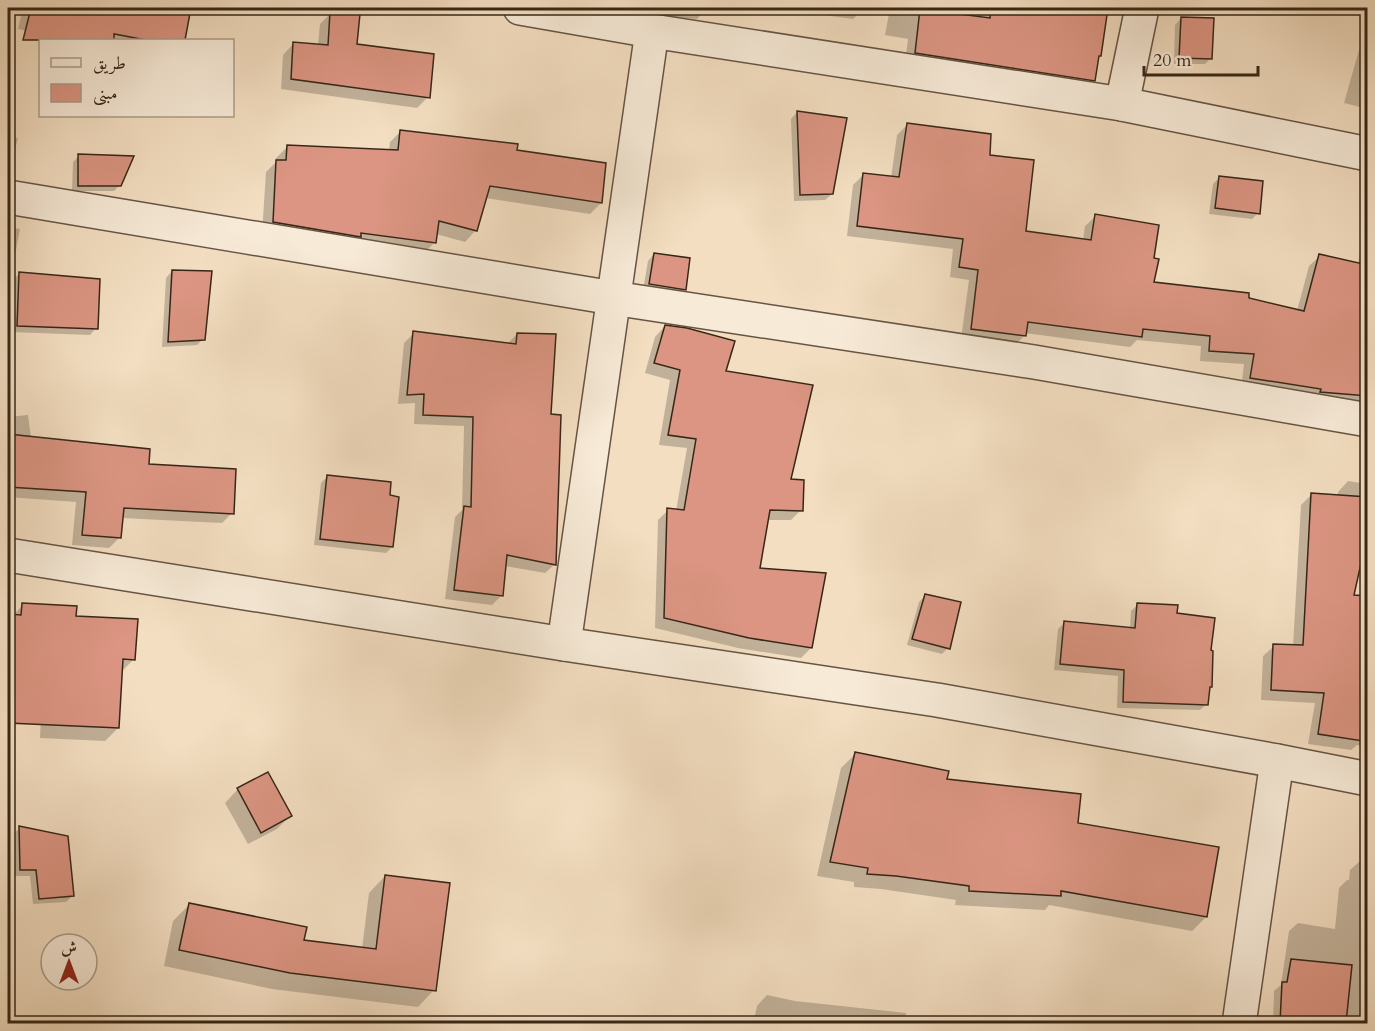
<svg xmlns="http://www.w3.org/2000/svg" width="1375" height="1031" font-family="Cardo,Amiri,serif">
<rect width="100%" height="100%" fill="#f3dec1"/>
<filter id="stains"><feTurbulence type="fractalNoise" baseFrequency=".00333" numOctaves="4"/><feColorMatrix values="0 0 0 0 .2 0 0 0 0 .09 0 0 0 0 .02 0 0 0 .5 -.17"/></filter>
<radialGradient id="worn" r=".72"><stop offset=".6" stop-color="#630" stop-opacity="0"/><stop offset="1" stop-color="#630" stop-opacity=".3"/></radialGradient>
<g fill="#0003">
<path d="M23 8H189L183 40H76L18 29Z"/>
<path d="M611 8H708L697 19 653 16Z"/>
<path d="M780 8H865L853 19 780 9Z"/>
<path d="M890 8H1107L1100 55 1097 57 1094 80 1084 90 905 63 908 39 885 35Z"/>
<path d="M331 13 356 45 428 97 417 108 281 89 283 55 293 44 318 45 320 24Z"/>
<path d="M1181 18 1211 58 1205 64H1174L1175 25Z"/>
<path d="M1368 18V109L1344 103Z"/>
<path d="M797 112 832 194 825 200 794 201 791 119Z"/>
<path d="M907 125 988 157 1024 232 1083 240 1085 226 1096 216 1152 259V283L1247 299 1297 311 1309 266 1320 256 1358 265 1364 223 1368 220V408L1241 388 1244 364 1200 361 1201 346 1137 340 1130 347 1025 333 1024 336 1014 346 961 339 969 280 950 277 953 249 847 236 853 185 863 175 891 178 897 135Z"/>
<path d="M401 131 516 151 601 203 590 214 485 198 476 230 465 242 436 234 435 242 424 253 262 233 266 172 276 162V158L287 147 389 151 390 142Z"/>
<path d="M18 138 9 172 8 174V139Z"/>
<path d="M79 156 120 185 114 191H72L73 162Z"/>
<path d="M1220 177 1258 213 1252 219 1209 214 1213 184Z"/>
<path d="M8 227 20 229 10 282 8 285Z"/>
<path d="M654 254 685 289 678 296 643 290 648 261Z"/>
<path d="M172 271 203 339 197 345 162 347 166 278Z"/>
<path d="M19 274 96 328 90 335 11 332 13 280Z"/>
<path d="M665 326 725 372 789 481 801 510 791 520H767L759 570 811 648 801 658 738 648 655 628 658 520 668 510 676 511 687 448 659 445 670 380 645 373 655 337Z"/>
<path d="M414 333 507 344 517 334 550 415 555 564 545 573 505 566 502 595 492 605 445 599 455 517 462 510 464 426 414 424 415 403 398 404 404 343Z"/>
<path d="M8 366 10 367 8 417 28 415 31 438 147 466 232 513 222 523 122 518 120 537 109 548 72 545 76 502 8 497Z"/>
<path d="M327 477 392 547 386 553 314 545 321 483Z"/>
<path d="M1348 481 1368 484V538H1365L1352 596 1368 597V747L1357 745 1351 750 1308 744 1315 703 1261 700 1263 656 1274 646H1293L1301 505 1311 495 1337 497 1338 492Z"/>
<path d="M925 596 948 648 942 654 907 645 919 602Z"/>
<path d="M23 605 75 618 134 659 121 672 118 728 105 741 40 738 42 694 8 689V615L12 616Z"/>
<path d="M1137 605 1209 652 1211 686 1208 689 1207 704 1200 710 1117 708 1118 676 1054 670 1058 629 1064 623 1130 629 1131 611Z"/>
<path d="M855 754 1076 824 1206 917 1192 931 1049 905 1045 910 955 905 956 900 881 889 854 887V882L817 876 841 768Z"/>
<path d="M238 789 290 816 277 829 248 844 225 803Z"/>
<path d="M20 828 73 895 66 902 33 904 30 876H14L13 834Z"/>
<path d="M1359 862H1368V1024H1273L1274 991 1281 985 1289 931 1298 923 1335 929 1339 888 1347 880H1349L1350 870Z"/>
<path d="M385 876 434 990 418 1007 272 989 164 966 173 921 190 904 302 942 362 949 369 893Z"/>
<path d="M767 995 795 1001 906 1013 905 1021 934 1024H753L757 1006Z"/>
</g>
<g fill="#db9582" stroke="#372717" stroke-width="1.5">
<path d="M31 8H191L185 40H146L114 34V40H23Z"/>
<path d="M991 8H1108L1101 56H1099L1095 81 915 53 920 9 990 18Z"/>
<path d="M330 12 360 14 357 44 434 54 430 98 291 79 293 42 328 45Z"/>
<path d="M1181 17 1214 18 1212 59 1179 58Z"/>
<path d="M797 111 847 118 833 194 800 195Z"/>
<path d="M907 123 991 134 990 155 1034 160 1026 231 1091 240 1095 214 1159 225 1154 258 1159 259 1154 282 1249 293V298L1304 311 1319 254 1368 265V396L1320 392 1321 389 1250 378 1254 354 1209 351 1210 336 1143 329 1142 337 1028 322 1026 336 971 329 978 270 959 267 963 239 857 226 863 173 899 177Z"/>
<path d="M400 130 518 144 517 150 606 163 602 203 490 186 477 231 439 221 436 243 361 233V237L273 222 276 160H286L287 145 398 150Z"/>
<path d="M78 154 134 156 121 186H78Z"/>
<path d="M1219 176 1263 181 1260 214 1215 208Z"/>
<path d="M654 253 690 258 686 290 649 284Z"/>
<path d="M172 270 212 271 205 340 168 342Z"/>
<path d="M19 272 100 279 98 329 17 326Z"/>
<path d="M665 325 687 328 735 341 726 371 813 385 791 479 804 480 803 511 770 510 760 568 826 573 812 648 749 638 664 618 667 508 684 510 696 439 668 435 680 370 654 363Z"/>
<path d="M413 331 516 344 517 333 556 334 551 414 561 415 556 565 507 555 503 596 454 590 464 506 471 507 473 417 423 415 424 394 407 395Z"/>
<path d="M8 434 150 449 149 464 236 469 234 514 124 508 121 538 82 535 86 492 8 487Z"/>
<path d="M327 475 391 482 390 495 399 497 393 547 320 539Z"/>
<path d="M1311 493 1368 497V532L1354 595 1368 596V710L1363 741 1318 734 1324 693 1271 690 1273 644 1303 645Z"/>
<path d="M925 594 961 602 950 649 912 639Z"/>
<path d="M22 603 77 606 76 616 138 619 135 660 123 659 119 728 8 723V614L21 615Z"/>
<path d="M1137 603 1178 605 1177 613 1215 618 1211 650 1213 651 1212 687H1210L1208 705 1123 702 1124 670 1060 664 1064 621 1135 628Z"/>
<path d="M855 752 949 771 947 779 1081 794 1078 823 1219 847 1207 917 1061 891V896L969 891V886L896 876 867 874 868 868 830 862Z"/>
<path d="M268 772 292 816 261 833 237 788Z"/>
<path d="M19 826 68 836 74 896 39 899 36 870H20Z"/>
<path d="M385 875 450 883 436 991 290 973 179 950 189 903 307 927 304 940 376 949Z"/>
<path d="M1291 959 1352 965 1346 1023H1280L1282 982H1287Z"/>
</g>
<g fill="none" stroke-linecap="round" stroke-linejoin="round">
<defs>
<g id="minor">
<path d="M520 8 652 31 1122 104 1368 154"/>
<path d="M1122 104 1142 8"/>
<path d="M8 197 613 298 1034 362 1368 420"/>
<path d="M8 555 564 644 937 700 1277 761 1368 779"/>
<path d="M564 644 652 31"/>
<path d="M1239 1024 1277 761"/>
</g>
</defs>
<use href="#minor" stroke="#665542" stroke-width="36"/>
<use href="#minor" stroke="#f7ead7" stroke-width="33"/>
</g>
<rect width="1375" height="1031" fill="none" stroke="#f3dec1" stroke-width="30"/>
<rect x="9" y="9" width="1357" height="1013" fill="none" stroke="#372717" stroke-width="3"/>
<rect x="15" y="15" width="1345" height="1001" fill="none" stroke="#372717" stroke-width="1.5"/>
<rect x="39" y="39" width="195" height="78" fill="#f7ead7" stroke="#aa9c8a" stroke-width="1.5"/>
<rect x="51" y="58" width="30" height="9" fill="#f7ead7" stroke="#aa9c8a" stroke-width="1.5"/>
<text x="93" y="69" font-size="18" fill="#372717">طريق</text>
<rect x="51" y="84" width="30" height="18" fill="#db9582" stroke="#aa9c8a" stroke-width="1.5"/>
<text x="93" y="99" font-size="18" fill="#372717">مبنى</text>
<g transform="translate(69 962)"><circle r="28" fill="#f7ead7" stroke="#aa9c8a" stroke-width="1.5"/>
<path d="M0-4.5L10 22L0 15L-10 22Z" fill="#8f2418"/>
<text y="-9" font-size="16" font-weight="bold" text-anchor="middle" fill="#372717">ش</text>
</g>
<path d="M1144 66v9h114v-9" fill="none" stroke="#372717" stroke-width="3"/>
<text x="1153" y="66" font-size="18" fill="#372717" stroke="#f7ead7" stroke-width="4.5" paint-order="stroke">20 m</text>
<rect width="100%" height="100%" filter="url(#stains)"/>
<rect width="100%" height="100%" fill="url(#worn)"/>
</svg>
